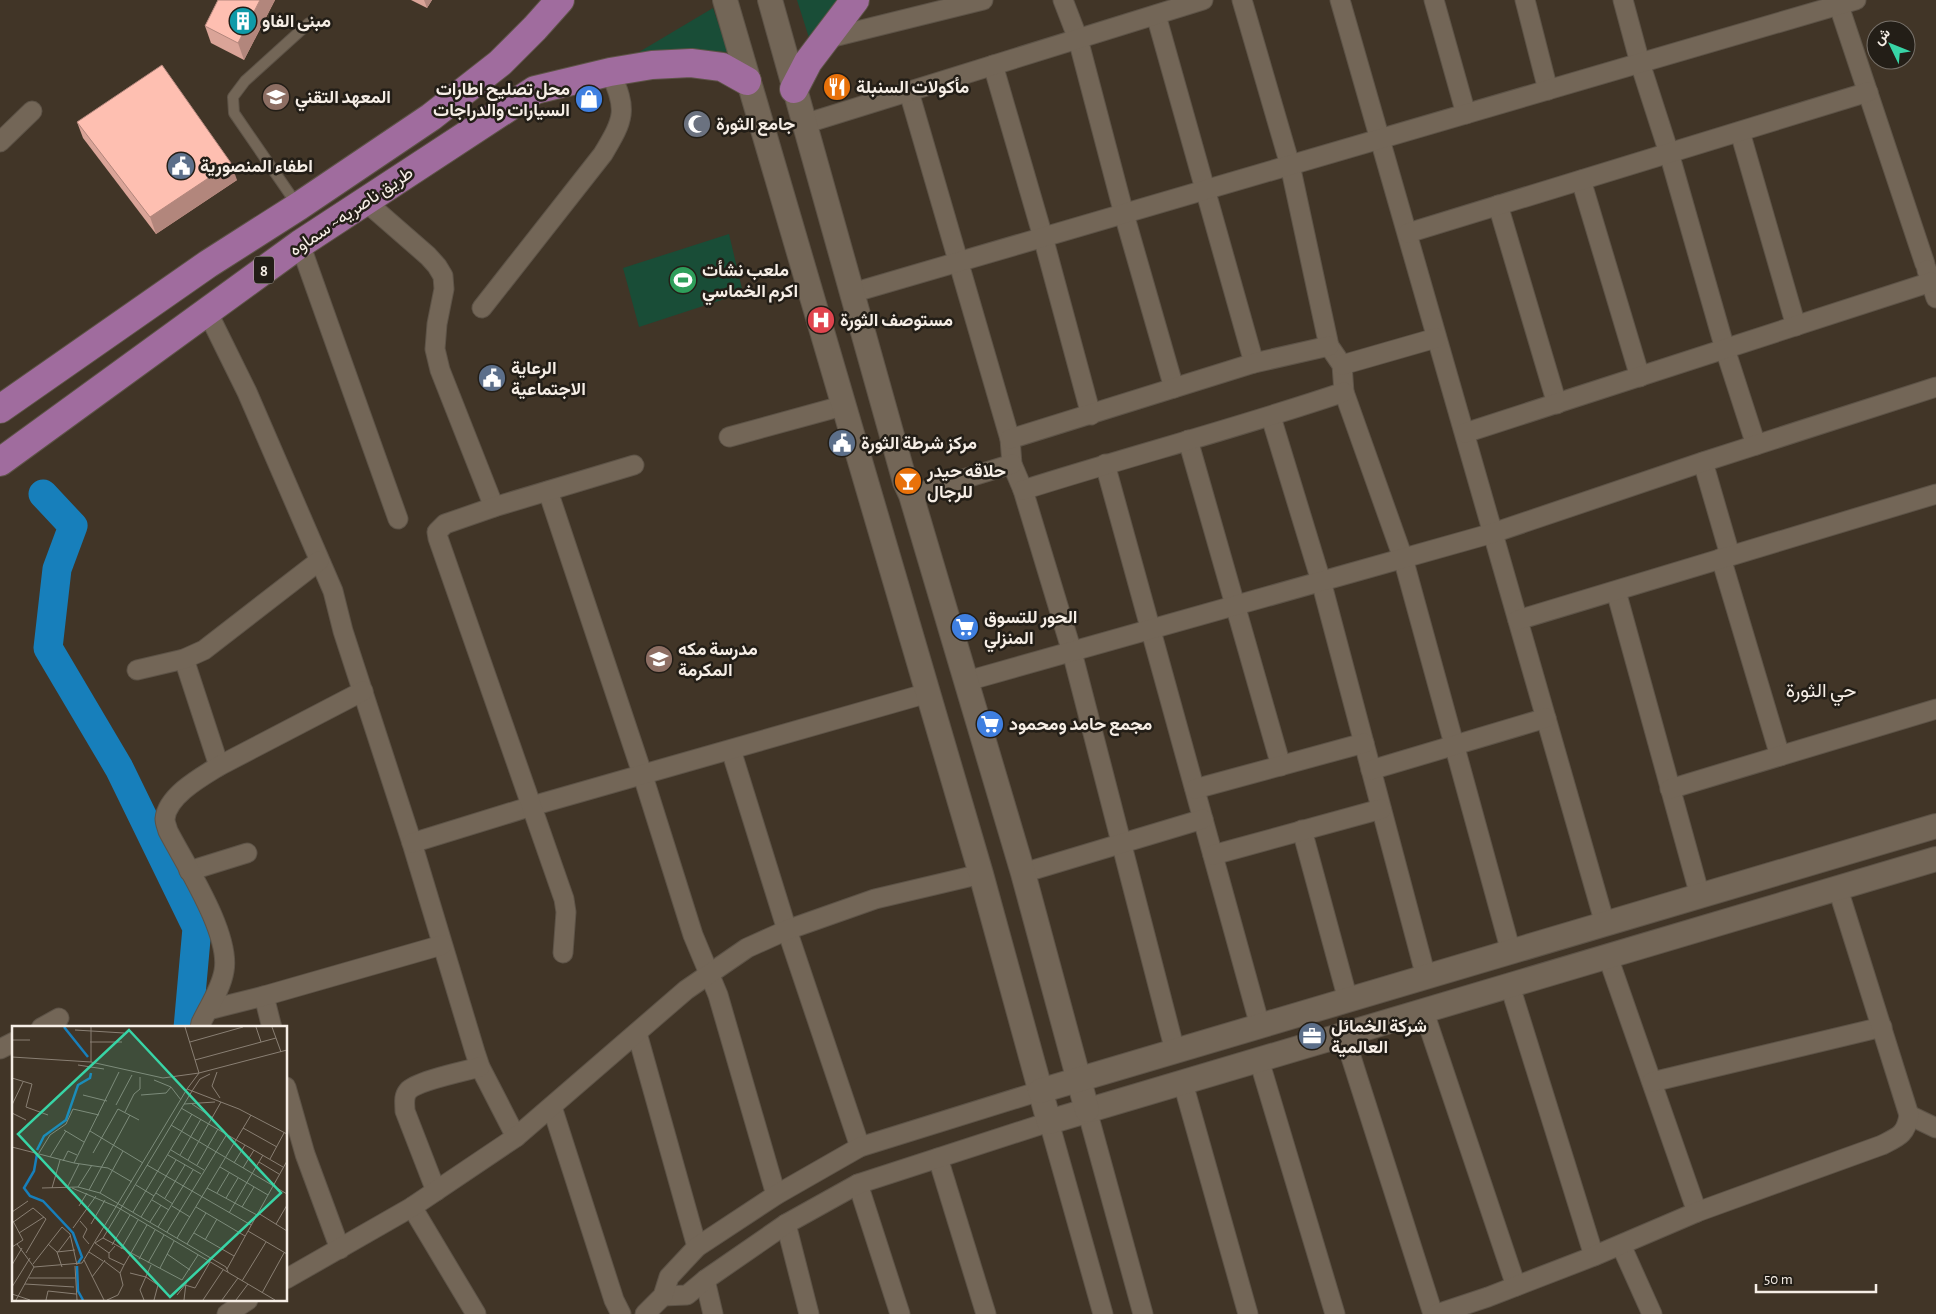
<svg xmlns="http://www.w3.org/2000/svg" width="1936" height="1314" font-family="'Alegreya Sans',Vazirmatn,sans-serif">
<rect width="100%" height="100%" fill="#413527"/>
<g fill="#194d37">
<path d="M797 0H842L810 41Z"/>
<path d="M713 8 728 52C694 49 662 54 629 58Z"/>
<path d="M729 234 743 293 639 327 623 268Z"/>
</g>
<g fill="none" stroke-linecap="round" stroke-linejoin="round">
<path stroke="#177fbb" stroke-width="29" d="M43 494 73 526 57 569 48 648 119 768 197 928 188 1028"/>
<defs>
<path id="service" d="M298 206 234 113 233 97 245 81 309 23"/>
<g id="minor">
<path d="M1063 0 1078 39 1124 214 1174 388"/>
<path d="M1242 0 1290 165 1329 346 1342 365 1344 392 1403 558 1511 952"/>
<path d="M1340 0 1605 924"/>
<path d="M1434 0 1466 114"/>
<path d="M1525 0 1548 90"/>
<path d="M1623 0 1640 63 1669 153 1725 349 1756 445"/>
<path d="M1837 0 1925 264"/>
<path d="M1156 15 1254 363"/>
<path d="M825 39 983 0"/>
<path d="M993 65 1043 237 1091 415"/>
<path d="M909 92 1010 439 1012 464 1023 490 1072 652 1175 1051"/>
<path d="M804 124 1203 0"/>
<path d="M1740 132 1796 326"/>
<path d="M0 142 32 111"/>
<path d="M1581 180 1640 377"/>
<path d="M365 201 428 256 437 266 443 276 444 289 437 324 435 349 440 370 494 507"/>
<path d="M1498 205 1557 404"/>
<path d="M1408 233 1868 92"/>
<path d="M300 244 398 519"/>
<path d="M1927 270 1936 298"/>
<path d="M852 293 1856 0"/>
<path d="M482 308 603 154C624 119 628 110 610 72"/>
<path d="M207 311 247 392 333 591 343 631 412 843 475 1052 480 1067 516 1137"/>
<path d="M1342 365 1436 338"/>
<path d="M1271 417 1321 581 1426 977"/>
<path d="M1465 433 1931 282"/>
<path d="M729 437 842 406"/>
<path d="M1010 439 1254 363 1329 346"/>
<path d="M1188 440 1281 766"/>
<path d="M1703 462 1730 555"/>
<path d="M1105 464 1260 1026"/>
<path d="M1023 490C1130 456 1238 428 1344 392"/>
<path d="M548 491 643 776 693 935 718 995 776 1195"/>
<path d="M911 495 1012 464"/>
<path d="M1721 558 1780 756"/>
<path d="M1616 591 1700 896"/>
<path d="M1518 620 1936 494"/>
<path d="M184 659 219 766"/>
<path d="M137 670 184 659 204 650 319 561"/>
<path d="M967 681 1493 533 1703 462 1936 387"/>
<path d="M731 750 787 930 860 1147"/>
<path d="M1371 770 1546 718"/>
<path d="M1195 789 1364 743"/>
<path d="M1670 789 1936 709"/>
<path d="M1302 830 1348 1000"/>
<path d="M412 843 532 806 928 693"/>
<path d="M1213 855 1381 809"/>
<path d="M189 871 247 853"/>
<path d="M1023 873 1203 819"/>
<path d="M563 953 566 912 564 899 438 538 437 532 445 524 494 507 634 465"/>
<path d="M1608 957 1697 1212"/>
<path d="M1510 986 1594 1256"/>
<path d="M264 996 272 1028"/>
<path d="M208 1010 264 996 442 945"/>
<path d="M1424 1012 1516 1286"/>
<path d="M41 1028 59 1018"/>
<path d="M200 1028 201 1023C209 1006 221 989 224 971 231 934 185 864 168 831 167 827 165 823 165 819 167 796 201 777 219 766L363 691"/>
<path d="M637 1033 697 1247"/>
<path d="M1344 1035 1433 1314"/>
<path d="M0 1049 14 1042"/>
<path d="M1259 1060 1335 1314"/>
<path d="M1652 1082 1882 1027"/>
<path d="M1183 1083 1248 1314"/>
<path d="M286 1087 305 1154 340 1249"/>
<path d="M552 1107 614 1300 621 1314"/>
<path d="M1087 1110 1143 1314"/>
<path d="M1909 1115 1936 1128"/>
<path d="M938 1158 986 1314"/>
<path d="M858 1184 900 1314"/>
<path d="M436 1191 405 1111C405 1104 403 1097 408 1091 416 1081 466 1071 480 1067"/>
<path d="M412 1207 476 1314"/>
<path d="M786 1224 809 1314"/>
<path d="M1621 1245 1652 1314"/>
<path d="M286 1279 412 1207 516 1137 686 990 747 948 787 930 875 899 981 874"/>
<path d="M705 1280 713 1314"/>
<path d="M663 1296 687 1295 705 1280 786 1224 858 1184 1049 1122 1103 1314"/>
<path d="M227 1314 248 1300"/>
<path d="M645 1314 663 1296 669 1277 697 1247 776 1195 860 1147 1040 1091"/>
<path d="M1437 1314 1488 1297 1594 1256 1697 1212 1882 1145C1898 1137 1906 1135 1909 1115L1838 889"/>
</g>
<g id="tertiary">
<path d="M725 0 981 874 1049 1122 1936 859"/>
<path d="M770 0 905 482 911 495 1023 873 1087 1110"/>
<path d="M1040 1091 1936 826"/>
</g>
<g id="trunk">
<path d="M794 89 808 62 855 0"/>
<path d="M0 409 208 264 299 206 431 117 500 63 535 28 560 0"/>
<path d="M0 462 300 244 535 90 610 72 652 65 691 63 722 67 747 81"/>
</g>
</defs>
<use href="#service" stroke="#5d5347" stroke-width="12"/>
<use href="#minor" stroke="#5d5347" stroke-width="21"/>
<use href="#tertiary" stroke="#5d5347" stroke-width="26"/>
<use href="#trunk" stroke="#5d5347" stroke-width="30"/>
<use href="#service" stroke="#736657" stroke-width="10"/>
<use href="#minor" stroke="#736657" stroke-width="19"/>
<use href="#tertiary" stroke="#736657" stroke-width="24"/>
<use href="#trunk" stroke="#a06c9e" stroke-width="28"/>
</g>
<g fill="#daa498">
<path d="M218 0H275L244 60 211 43 205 26Z"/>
<path d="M411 0H432L427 8Z"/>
<path d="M77 122 237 180 156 234 83 138Z"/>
</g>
<g fill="#b2867c">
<path d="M260 0H275L244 60 238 43Z"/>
<path d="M424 0H432L427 8Z"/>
<path d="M231 163 237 180 156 234 150 217Z"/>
</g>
<g fill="#febfb1" stroke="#b2867c">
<path d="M218 0H260L238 43 205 26Z"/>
<path d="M162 65 231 163 150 217 77 122Z"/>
</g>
<defs>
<symbol id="building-disc" viewBox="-11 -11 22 22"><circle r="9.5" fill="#0f9aa8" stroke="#231e17"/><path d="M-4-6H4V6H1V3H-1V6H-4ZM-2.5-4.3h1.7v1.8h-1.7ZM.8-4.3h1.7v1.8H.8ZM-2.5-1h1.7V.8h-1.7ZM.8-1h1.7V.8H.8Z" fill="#fff"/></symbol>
<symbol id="restaurant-disc" viewBox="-11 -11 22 22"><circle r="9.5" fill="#e8710a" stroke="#231e17"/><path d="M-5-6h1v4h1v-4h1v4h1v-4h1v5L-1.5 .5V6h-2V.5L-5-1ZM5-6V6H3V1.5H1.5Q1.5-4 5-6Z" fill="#fff"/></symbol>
<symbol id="university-disc" viewBox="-11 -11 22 22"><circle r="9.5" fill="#8d6e63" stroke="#231e17"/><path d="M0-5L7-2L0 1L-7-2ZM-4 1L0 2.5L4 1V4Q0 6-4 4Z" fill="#fff"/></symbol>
<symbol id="shop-disc" viewBox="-11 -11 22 22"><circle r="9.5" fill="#3f7fe0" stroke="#231e17"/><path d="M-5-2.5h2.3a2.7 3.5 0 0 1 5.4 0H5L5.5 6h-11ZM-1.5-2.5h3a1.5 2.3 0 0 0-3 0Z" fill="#fff"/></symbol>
<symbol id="mosque-disc" viewBox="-11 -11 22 22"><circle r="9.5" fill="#6b7280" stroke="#231e17"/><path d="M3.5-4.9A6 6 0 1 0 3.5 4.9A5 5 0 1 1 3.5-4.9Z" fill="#fff"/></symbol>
<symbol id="civic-disc" viewBox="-11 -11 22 22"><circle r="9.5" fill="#5c6f8a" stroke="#231e17"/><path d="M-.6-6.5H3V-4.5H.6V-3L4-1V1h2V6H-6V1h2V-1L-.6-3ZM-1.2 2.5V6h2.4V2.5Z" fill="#fff"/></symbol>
<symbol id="stadium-disc" viewBox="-11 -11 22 22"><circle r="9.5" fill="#2e9e5b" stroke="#231e17"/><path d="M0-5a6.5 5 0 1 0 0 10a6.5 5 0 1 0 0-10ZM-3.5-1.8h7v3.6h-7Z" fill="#fff"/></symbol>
<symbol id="hospital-disc" viewBox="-11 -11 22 22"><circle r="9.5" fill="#e0444e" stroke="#231e17"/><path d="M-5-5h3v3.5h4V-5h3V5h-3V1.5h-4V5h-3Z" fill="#fff"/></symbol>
<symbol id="bar-disc" viewBox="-11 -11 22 22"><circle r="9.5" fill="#e8710a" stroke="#231e17"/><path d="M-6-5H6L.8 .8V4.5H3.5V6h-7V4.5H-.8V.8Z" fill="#fff"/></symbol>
<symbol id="supermarket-disc" viewBox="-11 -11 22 22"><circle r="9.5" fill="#3f7fe0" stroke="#231e17"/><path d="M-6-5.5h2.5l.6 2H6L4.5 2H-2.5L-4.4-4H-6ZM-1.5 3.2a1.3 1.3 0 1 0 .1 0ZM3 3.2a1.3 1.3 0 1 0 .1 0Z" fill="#fff"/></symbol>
<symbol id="school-disc" viewBox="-11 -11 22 22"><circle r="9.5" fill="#8d6e63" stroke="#231e17"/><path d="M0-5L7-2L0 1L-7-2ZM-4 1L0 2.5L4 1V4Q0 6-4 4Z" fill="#fff"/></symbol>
<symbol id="office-disc" viewBox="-11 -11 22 22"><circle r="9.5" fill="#5c6f8a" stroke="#231e17"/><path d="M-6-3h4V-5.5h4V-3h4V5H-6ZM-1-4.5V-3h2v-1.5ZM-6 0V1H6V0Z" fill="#fff"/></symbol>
</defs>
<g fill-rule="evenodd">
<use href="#building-disc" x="227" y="5" width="32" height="32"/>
<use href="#restaurant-disc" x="821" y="71" width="32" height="32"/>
<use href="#university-disc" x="260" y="81" width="32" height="32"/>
<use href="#shop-disc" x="573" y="83" width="32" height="32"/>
<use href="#mosque-disc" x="681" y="108" width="32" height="32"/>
<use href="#civic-disc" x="165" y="150" width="32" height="32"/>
<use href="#stadium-disc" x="667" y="264" width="32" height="32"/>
<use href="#hospital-disc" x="805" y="304" width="32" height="32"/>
<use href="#civic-disc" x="476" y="362" width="32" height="32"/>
<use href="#civic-disc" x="826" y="427" width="32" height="32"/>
<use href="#bar-disc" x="892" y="465" width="32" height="32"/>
<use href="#supermarket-disc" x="949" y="611" width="32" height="32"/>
<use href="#school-disc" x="643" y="643" width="32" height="32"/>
<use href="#supermarket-disc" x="974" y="708" width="32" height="32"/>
<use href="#office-disc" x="1296" y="1020" width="32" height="32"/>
</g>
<g text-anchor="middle" stroke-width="5" stroke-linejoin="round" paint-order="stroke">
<rect fill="#231e17" stroke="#b7b0a8" stroke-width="1" x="254" y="256.5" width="20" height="27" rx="4"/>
<g font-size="16" font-weight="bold" fill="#f6eee6">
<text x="264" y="276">8</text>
</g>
<g font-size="18" font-weight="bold" fill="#f6eee6" stroke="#231e17" text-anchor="start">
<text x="262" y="27">مبنى الفاو</text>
<text x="856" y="93">مأكولات السنبلة</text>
<text x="570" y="95" text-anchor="end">محل تصليح اطارات<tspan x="570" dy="21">السيارات والدراجات</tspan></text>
<text x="295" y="103">المعهد التقني</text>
<text x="716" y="130">جامع الثورة</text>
<text x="200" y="172">اطفاء المنصورية</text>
<text x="702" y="276">ملعب نشأت<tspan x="702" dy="21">اكرم الخماسي</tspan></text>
<text x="840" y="326">مستوصف الثورة</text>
<text x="511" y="374">الرعاية<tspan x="511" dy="21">الاجتماعية</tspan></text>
<text x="861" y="449">مركز شرطة الثورة</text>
<text x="927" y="477">حلاقه حيدر<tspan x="927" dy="21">للرجال</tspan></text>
<text x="984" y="623">الحور للتسوق<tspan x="984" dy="21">المنزلي</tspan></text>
<text x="678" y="655">مدرسة مكه<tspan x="678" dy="21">المكرمة</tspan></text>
<text x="1009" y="730">مجمع حامد ومحمود</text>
<text x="1331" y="1032">شركة الخمائل<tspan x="1331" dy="21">العالمية</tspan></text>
</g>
<g font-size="18" fill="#f6eee6" stroke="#231e17">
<text transform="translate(351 211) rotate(-34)" y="6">طريق ناصريه~ سماوه</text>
</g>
<g font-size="20" fill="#f6eee6" stroke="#231e17">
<text x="1821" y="697">حي الثورة</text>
</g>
</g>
<g transform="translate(12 1026)">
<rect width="275" height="275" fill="#413527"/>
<path fill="none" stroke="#177fbb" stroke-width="2.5" d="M52 1 76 31M25 124 32 110 54 94 66 59 78 52 79 47M25 128 22 145 12 162 18 170 31 175 61 207 70 231 66 237M65 240 66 265 71 274"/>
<path fill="none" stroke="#897f73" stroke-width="1" d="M79 1V36M173 1 187 47M244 1 249 16M260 1 269 26M63 4 112 7M0 14H18M78 16H110M178 16 231 1M0 31 79 36 151 52 187 47M183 34 264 12M66 39 92 43M205 46 200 60 208 72M0 52 20 58 14 81 36 89M142 54 159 61 169 74M175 63 187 47 275 24M175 63 227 83 275 108M180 65 188 53 198 48M71 69 95 75M129 69 154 67 159 61M172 78 203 76M180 78 201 92M0 79 11 56M104 79 120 49M169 82 271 141M113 86 122 68 128 63V51M0 87 14 94M159 99 275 168M231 102 265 121M52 104 72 116M78 105 131 137M0 121 62 137 96 142 120 156M159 124 192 144M27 127 38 109 54 98 61 83 87 89M81 127 106 83 127 94M156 129 189 148M168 129 189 93M38 131 54 105M258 133 272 107M176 134 209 76M51 135 56 125 65 129M247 136 267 148M62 137 107 46M222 137 233 119M135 139 239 199M185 139 206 103M208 141 256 169M231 142 242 124M124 159 142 170M66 161 80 139M30 162 66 161 88 167 214 241 216 246M40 162 48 134M55 162 67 138M60 162 105 181 263 274M195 162 245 189M77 164 118 89M88 167 111 125M144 167 161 178M205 167 217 147M153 172 173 139M214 172 226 152M140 174 157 184M67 180 75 167M160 180 178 191M184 181 233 210M230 181 242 161M0 186 16 175M121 186 180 88M217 187 251 129M246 187 275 135M129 191 164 134M68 195 75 203 71 211 77 218M138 196 149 179M0 197 21 182 34 193 14 227M79 198 93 174M264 198 275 179M146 201 181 144M61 202 84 170M236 205 275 228M155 206 215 108M7 207 32 191M182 207 222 230M91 212 170 254 186 229M165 212 239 89M193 214 205 193M83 217 91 212 180 65M83 217 97 227 103 220M5 218 22 241 70 237 175 63M36 218 45 226 63 224M175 218 194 187M100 219 118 189M0 221 11 214 1 195M109 223 126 194M45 226 50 241M46 226 58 210M77 226 91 235M97 227V232L112 239 135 199M155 228 178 244M127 233 143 204M72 234 92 274M92 235 108 247 112 239M136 237 152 209M21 238 50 201 58 208 65 239M0 239 10 222M63 240 65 274M148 242 162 215M215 243 246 187 275 205M118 247 134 251 146 259 142 274M80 251 93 234M17 252H63M230 255 254 216M13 258 62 261M0 261 18 232M250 267 272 227M0 268 18 274M165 269 173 259 183 262 198 236M4 274 22 241M34 274 36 265 64 268M95 274 106 269 111 259 108 247M132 274 128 264 139 239M172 274 174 257M191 274 211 244M210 274 226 252M224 274 236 258"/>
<path fill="#38d4a6" fill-opacity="0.15" stroke="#38d4a6" stroke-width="2.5" d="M117 4 269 167 158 271 6 108Z"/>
<rect width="275" height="275" fill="none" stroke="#f6eee6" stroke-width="2.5"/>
</g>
<g transform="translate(1891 45) rotate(313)"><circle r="24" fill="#231e17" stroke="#77716a"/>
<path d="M0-4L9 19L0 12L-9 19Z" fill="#38d4a6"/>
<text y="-8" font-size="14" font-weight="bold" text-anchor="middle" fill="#f6eee6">ش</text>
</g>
<path d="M1756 1284v8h120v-8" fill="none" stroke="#f6eee6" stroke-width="2.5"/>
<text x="1764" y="1284" font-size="15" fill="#f6eee6" stroke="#231e17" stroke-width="4" paint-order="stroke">50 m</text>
</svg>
